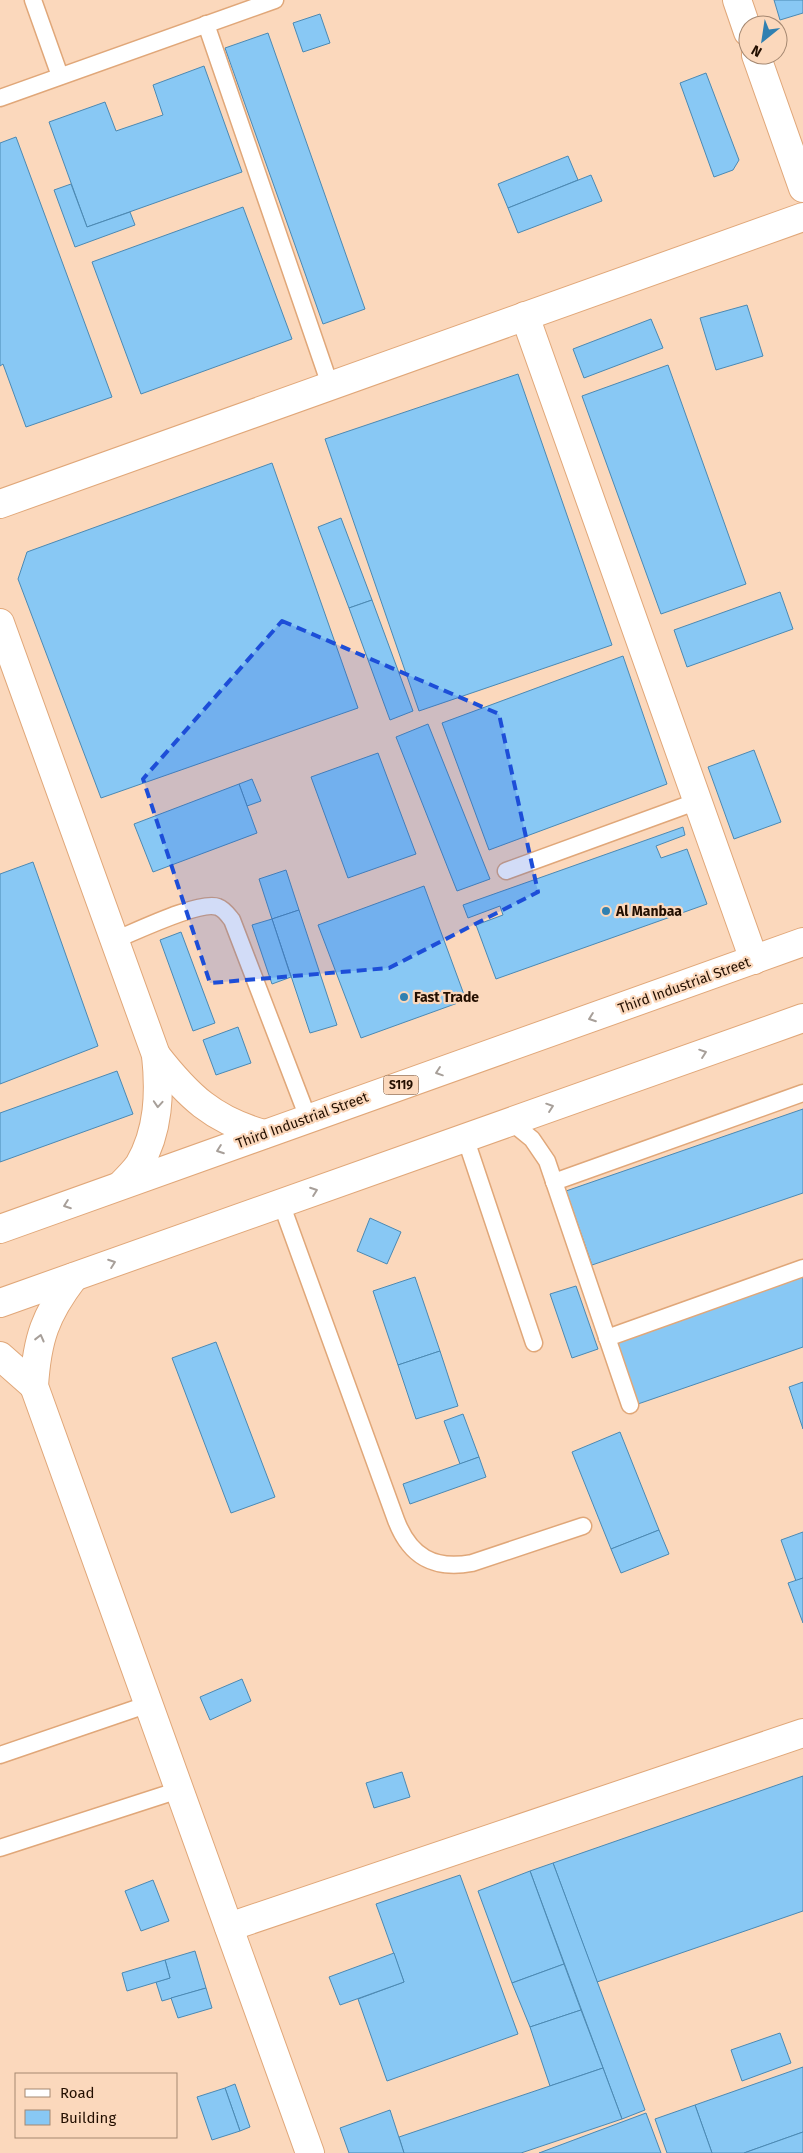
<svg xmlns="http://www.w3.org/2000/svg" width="803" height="2153" font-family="'Fira Sans',sans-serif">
<rect width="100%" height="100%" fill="#fbd8bc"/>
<g fill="#88c8f4" stroke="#4b89b3">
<path d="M774 0H803V13L780 20Z"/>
<path d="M320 14 330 43 303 52 293 23Z"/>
<path d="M268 33 365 309 323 324 225 48Z"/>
<path d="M204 66 242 172 87 227 49 122 105 102 116 131 163 115 153 85Z"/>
<path d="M706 73 739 160 733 170 714 177 680 83Z"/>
<path d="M16 137 112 397 26 427 3 364 0 366V143Z"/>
<path d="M568 156 578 180 508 208 498 184Z"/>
<path d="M591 175 602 201 518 233 508 208Z"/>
<path d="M71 184 87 227 130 212 135 225 75 247 54 190Z"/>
<path d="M243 207 292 339 141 394 92 262Z"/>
<path d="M747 305 763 356 716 370 700 318Z"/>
<path d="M651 319 663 348 584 378 573 349Z"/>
<path d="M668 365 746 584 661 614 582 396Z"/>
<path d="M518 374 612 645 419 711 325 439Z"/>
<path d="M272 463 358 708 101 798 18 579 27 552Z"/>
<path d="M341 518 372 600 349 608 318 527Z"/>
<path d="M780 592 793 629 687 667 674 630Z"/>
<path d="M372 600 413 711 390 720 349 608Z"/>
<path d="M623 656 667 784 489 850 442 723Z"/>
<path d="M428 724 490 879 457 891 396 737Z"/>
<path d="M754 750 781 822 734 839 708 767Z"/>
<path d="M378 753 416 854 348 878 311 777Z"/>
<path d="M252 779 261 801 247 806 239 784Z"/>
<path d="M239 784 257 833 153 872 134 824Z"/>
<path d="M683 827 685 835 656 846 661 858 687 849 707 904 496 979 476 925 503 915 500 906 468 918 463 905Z"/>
<path d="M33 862 98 1046 0 1084V874Z"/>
<path d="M286 870 299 910 272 919 259 879Z"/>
<path d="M424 886 466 1000 361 1038 318 925Z"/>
<path d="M299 910 337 1025 310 1033 272 919Z"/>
<path d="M272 919 291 977 272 984 252 925Z"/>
<path d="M181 932 215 1023 193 1031 160 940Z"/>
<path d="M238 1027 251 1063 216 1075 203 1040Z"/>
<path d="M117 1071 133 1114 0 1162V1113Z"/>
<path d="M803 1109V1193L592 1265 566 1191Z"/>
<path d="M370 1218 401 1232 387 1264 357 1251Z"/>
<path d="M803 1275V1347L635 1405 612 1342Z"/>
<path d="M415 1277 440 1351 398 1365 373 1291Z"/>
<path d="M576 1286 598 1349 572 1358 550 1294Z"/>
<path d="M216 1342 275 1497 231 1513 172 1358Z"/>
<path d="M440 1351 458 1406 416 1419 398 1365Z"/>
<path d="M803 1382V1429L789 1387Z"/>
<path d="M463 1414 479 1457 460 1464 444 1421Z"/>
<path d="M620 1432 659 1530 611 1549 572 1452Z"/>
<path d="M479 1457 486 1477 410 1504 403 1484Z"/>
<path d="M659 1530 669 1554 621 1573 611 1549Z"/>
<path d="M803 1532V1578L796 1581 781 1540Z"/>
<path d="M803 1578V1623L788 1583Z"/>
<path d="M242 1679 251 1701 210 1720 200 1697Z"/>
<path d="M402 1772 410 1797 374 1808 366 1783Z"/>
<path d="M803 1776V1911L597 1982 553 1863Z"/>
<path d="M553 1863 645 2110 622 2119 530 1871Z"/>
<path d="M530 1871 564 1964 512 1983 478 1891Z"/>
<path d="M460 1875 518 2034 387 2081 358 1999 404 1982 376 1904Z"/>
<path d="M153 1880 169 1921 141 1931 125 1891Z"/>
<path d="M195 1951 206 1988 162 2001 156 1982 170 1978 165 1960Z"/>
<path d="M394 1953 404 1982 340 2005 329 1977Z"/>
<path d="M165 1960 170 1978 127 1991 122 1973Z"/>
<path d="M564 1964 581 2010 530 2027 512 1983Z"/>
<path d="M206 1988 212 2008 178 2018 171 1998Z"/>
<path d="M581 2010 603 2068 550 2086 530 2027Z"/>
<path d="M780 2033 791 2063 742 2081 731 2050Z"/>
<path d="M803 2067V2132L744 2153H712L695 2105Z"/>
<path d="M603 2068 622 2119 521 2153H404L399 2137Z"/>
<path d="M235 2084 250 2127 240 2131 225 2088Z"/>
<path d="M225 2088 240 2131 212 2140 197 2097Z"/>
<path d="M695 2105 712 2153H667L655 2119Z"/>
<path d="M390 2110 404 2153H349L340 2128Z"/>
<path d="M646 2113 661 2153H539Z"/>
<path d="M803 2132V2153H744Z"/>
</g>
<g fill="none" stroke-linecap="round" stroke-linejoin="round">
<defs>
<g id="service">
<path d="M33 0 60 76"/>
<path d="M206 24 330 385"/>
<path d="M0 98 275 0"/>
<path d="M506 871 698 801"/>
<path d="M115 940C135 932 200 900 218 907 224 909 228 915 232 920L308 1118"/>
<path d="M510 1121 532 1139 547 1161 630 1405"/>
<path d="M465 1137 534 1343"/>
<path d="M554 1182 803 1093"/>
<path d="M281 1203 396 1520C410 1557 434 1570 472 1563L583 1526"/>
<path d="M607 1338 803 1268"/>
<path d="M0 1755 149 1704"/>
<path d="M0 1848 179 1790"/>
</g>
<g id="minor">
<path d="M737 0 748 32"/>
<path d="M756 55 803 188"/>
<path d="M525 316 754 960"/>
<path d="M0 504 803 217"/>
<path d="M0 623 156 1055C160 1092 159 1131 139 1165 134 1172 127 1179 121 1185"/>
<path d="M156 1055C188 1096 213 1120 264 1134"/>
<path d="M74 1277C45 1315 37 1339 34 1386L310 2153"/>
<path d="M0 1356 34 1386"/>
<path d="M229 1927 803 1733"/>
</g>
<g id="primary">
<path d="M0 1229 803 942"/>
<path d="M0 1303 803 1018"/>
</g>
</defs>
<use href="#service" stroke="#e0a779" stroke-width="19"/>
<use href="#minor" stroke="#e0a779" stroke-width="30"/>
<use href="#primary" stroke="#e0a779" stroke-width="30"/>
<use href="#service" stroke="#fff" stroke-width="16"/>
<use href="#minor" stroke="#fff" stroke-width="28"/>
<use href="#primary" stroke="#fff" stroke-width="28"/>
</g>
<defs><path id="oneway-chevron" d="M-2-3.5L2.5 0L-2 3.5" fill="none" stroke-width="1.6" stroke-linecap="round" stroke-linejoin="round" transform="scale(1.25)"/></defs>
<g stroke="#a79f99">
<use href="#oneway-chevron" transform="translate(592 1018) rotate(160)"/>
<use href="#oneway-chevron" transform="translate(703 1053) rotate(-19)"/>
<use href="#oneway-chevron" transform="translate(439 1072) rotate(161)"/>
<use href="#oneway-chevron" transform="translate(158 1104) rotate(94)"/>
<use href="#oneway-chevron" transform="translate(550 1107) rotate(-19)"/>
<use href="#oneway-chevron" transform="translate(220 1150) rotate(160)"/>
<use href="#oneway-chevron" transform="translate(314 1191) rotate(-20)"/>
<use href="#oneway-chevron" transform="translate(67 1205) rotate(160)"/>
<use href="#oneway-chevron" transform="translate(112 1263) rotate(-20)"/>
<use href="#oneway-chevron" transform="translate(40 1338) rotate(-76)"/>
</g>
<path fill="#1d4ed8" fill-opacity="0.2" stroke="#1d4ed8" stroke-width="4" stroke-dasharray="10 6" stroke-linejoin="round" d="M282 621 499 714 538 892 389 968 210 983 143 779Z"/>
<g fill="#3080b1" stroke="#fbd8bc" stroke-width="2">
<circle cx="606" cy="911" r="5"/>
<circle cx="404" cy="997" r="5"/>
</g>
<g text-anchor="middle" stroke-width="4.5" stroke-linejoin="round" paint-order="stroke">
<rect fill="#fbd8bc" stroke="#644b38" stroke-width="1" x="383.5" y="1075.5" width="35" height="19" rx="4"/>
<g font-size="12" font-weight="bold" fill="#230f00">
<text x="401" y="1089">S119</text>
</g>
<g font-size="14" font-weight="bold" fill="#230f00" stroke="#fbd8bc" text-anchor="start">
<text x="616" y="916">Al Manbaa</text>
<text x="414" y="1002">Fast Trade</text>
</g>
<g font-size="14" fill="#230f00" stroke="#fbd8bc">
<text transform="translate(684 985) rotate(-20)" y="5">Third Industrial Street</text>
<text transform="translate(302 1120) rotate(-20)" y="5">Third Industrial Street</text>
</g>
</g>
<rect x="15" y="2073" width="162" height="65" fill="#fbd8bc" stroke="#a58871"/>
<rect x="25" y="2089" width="25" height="8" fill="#ffffff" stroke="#a58871"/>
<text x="60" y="2098" font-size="15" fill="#230f00">Road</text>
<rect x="25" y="2110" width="25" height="15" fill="#88c8f4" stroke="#a58871"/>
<text x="60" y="2123" font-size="15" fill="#230f00">Building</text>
<g transform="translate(763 40) rotate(210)"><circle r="24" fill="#fbd8bc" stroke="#a58871"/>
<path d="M0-4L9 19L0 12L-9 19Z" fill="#3080b1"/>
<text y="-8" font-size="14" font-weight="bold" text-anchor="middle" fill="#230f00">N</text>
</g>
</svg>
